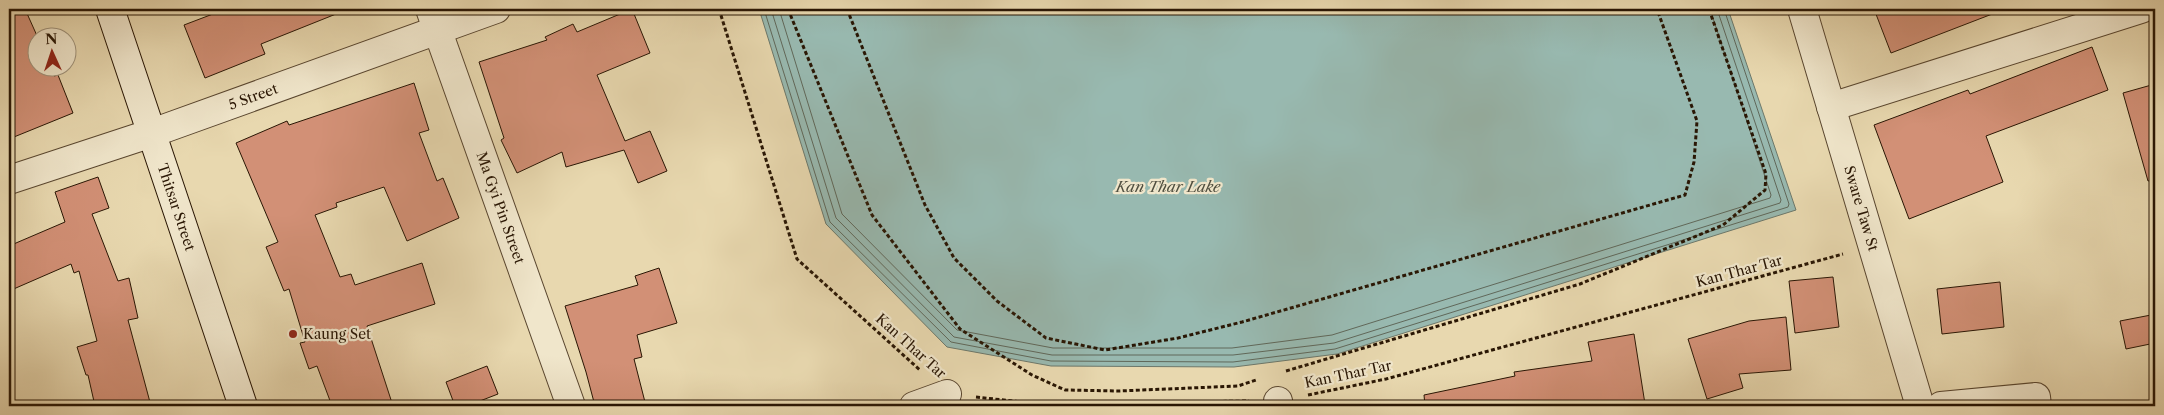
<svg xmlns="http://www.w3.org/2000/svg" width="2164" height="415" font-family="'Libre Caslon Text',serif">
<rect width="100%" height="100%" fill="#e8d8af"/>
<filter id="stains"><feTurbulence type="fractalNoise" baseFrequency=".004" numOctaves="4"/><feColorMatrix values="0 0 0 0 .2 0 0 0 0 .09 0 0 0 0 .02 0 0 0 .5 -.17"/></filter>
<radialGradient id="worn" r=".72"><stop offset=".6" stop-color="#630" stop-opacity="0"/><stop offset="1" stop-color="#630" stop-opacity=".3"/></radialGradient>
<path fill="#98b9b0" stroke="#6c786b" d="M759 9H1728L1796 210 1337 354 1234 367 1051 366 947 347 826 224Z"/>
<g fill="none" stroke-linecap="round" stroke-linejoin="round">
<g stroke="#60685a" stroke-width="1">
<path d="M764 9 830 222 951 342 1051 361 1233 362 1335 349 1788 207 1789 204 1724 9"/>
<path d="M771 9 836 218 954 337 1052 355H1233L1334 343 1780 203 1781 200 1717 9"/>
<path d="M779 9 842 214 957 330 1053 348H1232L1332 335 1770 198 1771 195 1710 9"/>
</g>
</g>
<g fill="#d29076" stroke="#291604">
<path d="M9 9H25L38 38V68H50L54 76 58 75 73 113 9 139Z"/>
<path d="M226 9H346V10L261 44 265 54 205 78 184 25Z"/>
<path d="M632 9 650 53 597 75 625 141 650 131 667 171 638 183 624 150 566 167 562 152 517 173 501 140 504 138 479 62 547 40 545 37 573 24 577 32Z"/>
<path d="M1874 9H2000V11L1891 53Z"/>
<path d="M2092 47 2108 90 1986 136 2003 182 1909 219 1874 125 1968 90 1970 94Z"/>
<path d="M414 83 429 130 419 133 437 181 443 178 459 218 407 241 384 187 336 203 337 207 315 215 340 277 351 274 355 285 422 263 435 304 367 326 393 406H332L317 366 309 369 300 343 305 342 289 289 284 291 266 247 278 242 236 143 287 121 289 125Z"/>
<path d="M2155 84V180L2148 181 2123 93Z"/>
<path d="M98 177 109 208 92 214 118 281 129 278 138 318 128 320 151 406H95L88 375H86L77 347 97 341 79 271 74 273 71 264 9 291V246L65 222 55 192Z"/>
<path d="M659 268 677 323 637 335 642 357 634 359 646 406H595L586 372 565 306 638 285 635 276Z"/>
<path d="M1833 277 1839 327 1795 333 1789 281Z"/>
<path d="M2000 282 2004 327 1942 334 1937 289Z"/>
<path d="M2151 315 2155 343 2126 349 2120 321Z"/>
<path d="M1786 317 1791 370 1739 374 1743 388 1707 399 1688 339 1749 321Z"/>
<path d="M1634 334 1645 404 1631 406H1425L1424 395 1515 376 1514 372 1592 361 1588 342Z"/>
<path d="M487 366 498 394 467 406H455L446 382Z"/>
</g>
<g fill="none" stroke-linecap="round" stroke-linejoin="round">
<defs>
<g id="street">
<path id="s1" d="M430 9 571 406"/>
<path id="s2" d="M1802 9 1920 406"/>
<path d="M1831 107 2141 9"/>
<path id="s3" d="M9 180 152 133 496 9"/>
<path d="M1278 401 1279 406"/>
<path d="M914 406 947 394"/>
<path d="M1941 406 2036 397 2037 406"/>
</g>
<g id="secondary">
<path id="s4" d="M110 9 243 406"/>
</g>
</defs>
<use href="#street" stroke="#59462f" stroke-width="30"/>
<use href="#secondary" stroke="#291604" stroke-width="30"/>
<g stroke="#291604" stroke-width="3" stroke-dasharray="4 2.5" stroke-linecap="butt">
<path d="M719 9 797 259 921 371"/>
<path d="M788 9 872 215 960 329 1032 375 1065 390 1119 391 1238 386 1256 380"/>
<path d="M847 9 925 205 954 258 997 301 1046 338 1105 350 1178 338 1242 322 1685 195 1694 162 1697 121 1657 9"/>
<path d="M1286 371 1580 284 1723 225 1765 190 1766 174 1709 9"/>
<path d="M1308 395 1386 379 1843 254"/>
<path d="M976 397 1040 404 1249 401"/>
</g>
<use href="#street" stroke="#f0e6cb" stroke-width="28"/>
<use href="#secondary" stroke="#f0e6cb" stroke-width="28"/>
</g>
<circle fill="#8f2418" stroke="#f0e6cb" stroke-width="2" cx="293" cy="334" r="5"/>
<g text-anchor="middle" stroke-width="4.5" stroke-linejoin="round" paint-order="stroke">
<g font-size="14" fill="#291604" stroke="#f0e6cb">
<text dy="5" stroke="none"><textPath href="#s3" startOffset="258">5 Street</textPath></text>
<text dy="5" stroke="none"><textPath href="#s4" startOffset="209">Thitsar Street</textPath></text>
<text dy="5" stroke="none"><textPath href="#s1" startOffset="211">Ma Gyi Pin Street</textPath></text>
<text dy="5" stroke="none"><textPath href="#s2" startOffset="208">Sware Taw St</textPath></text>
<text transform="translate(1739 271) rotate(-15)" y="5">Kan Thar Tar</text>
<text transform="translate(911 346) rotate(42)" y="5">Kan Thar Tar</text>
<text transform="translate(1348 374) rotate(-12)" y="5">Kan Thar Tar</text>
</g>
<g font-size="14" fill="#291604" stroke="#f0e6cb" text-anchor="start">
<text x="303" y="339">Kaung Set</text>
</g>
<g font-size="15" font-style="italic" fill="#504f40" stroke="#f0e6cb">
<text x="1168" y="192">Kan Thar Lake</text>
</g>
</g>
<rect width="2164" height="415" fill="none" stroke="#e8d8af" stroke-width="30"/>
<rect x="10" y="10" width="2144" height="395" fill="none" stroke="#291604" stroke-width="2.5"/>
<rect x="15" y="15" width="2134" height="385" fill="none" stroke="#291604"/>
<g transform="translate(52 52) rotate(357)"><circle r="24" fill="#f0e6cb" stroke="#a0937b"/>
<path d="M0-4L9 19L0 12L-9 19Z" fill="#8f2418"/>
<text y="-8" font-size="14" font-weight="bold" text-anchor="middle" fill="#291604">N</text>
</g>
<rect width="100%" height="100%" filter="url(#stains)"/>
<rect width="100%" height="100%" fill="url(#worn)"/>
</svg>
